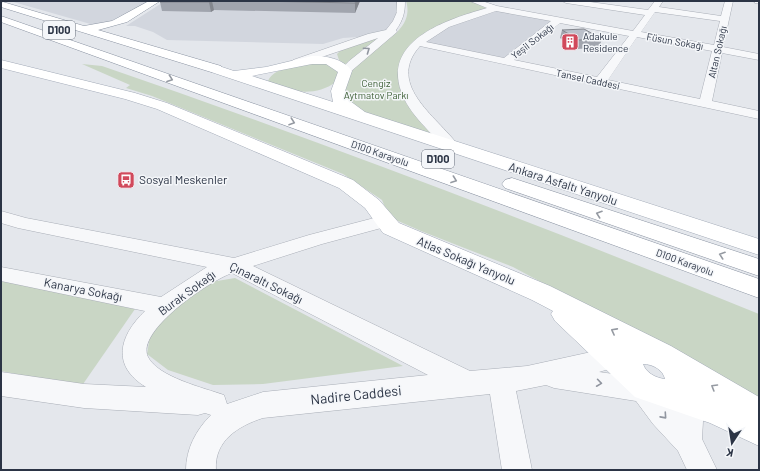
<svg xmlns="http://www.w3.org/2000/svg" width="760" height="471" font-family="Barlow,sans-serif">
<rect width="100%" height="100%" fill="#e4e7ec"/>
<g fill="#d2d6de">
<path d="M10 1H151L117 21 94 25Z"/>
<path d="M165 1H396V15L389 29 373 36 343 38 323 44 167 40 153 32 135 26H126Z"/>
<path d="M495 8 556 20 507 60 421 41 456 21Z"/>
</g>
<g fill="#c9d6c5">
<path d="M406 1H474L496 8 457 21 409 51 405 83 453 148 367 120 341 99C345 87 349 72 358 63 374 45 416 32 406 1Z"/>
<path d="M386 33 362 50 346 65 339 60 337 54 341 50Z"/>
<path d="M325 61 338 70 336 82C315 97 290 93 268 81 274 65 310 64 325 61Z"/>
<path d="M82 64 102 66C323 142 542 226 759 314V399L513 267 421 231 389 217 382 200 343 174 152 96 126 88 130 85Z"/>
<path d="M235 278 403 366 263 384 213 385 168 370 147 354 150 336 171 309 211 282Z"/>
<path d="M1 281 135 309 81 387 1 371Z"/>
</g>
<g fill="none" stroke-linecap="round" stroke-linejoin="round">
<defs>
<g id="minor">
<path d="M397 1H405C405 13 403 20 396 30L397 32 349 73 345 74 339 71 349 61 378 38 301 64H293L292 62 293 60 368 34 386 30 393 21 397 12Z"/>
<path d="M470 1H482L497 6 633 31 645 15 566 3 562 1H583L648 10 655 1H663L659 7 721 16 725 1H733L723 47 759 54V60L722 53 712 101 759 111V119L420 46C384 86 441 119 460 148L458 151H448C432 133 409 115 401 91 383 39 449 19 487 8ZM496 11 551 21 504 58 426 42 449 27ZM655 12 720 21 714 45 641 32ZM560 23 629 36 597 77 514 60ZM637 37 712 51 700 99 608 80Z"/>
<path d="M754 1H759V3H755Z"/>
<path d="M1 211 26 218 234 258 309 235 378 217 385 219 387 223 385 227 322 244 253 266 470 371 527 366 623 345 632 348 635 355 632 362 599 372 628 376 638 371C646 374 651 379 659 383L663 391 662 393 679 412C683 401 690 397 701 392L711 396 714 405 711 414 703 421 702 439 717 470H687L678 451 653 424 636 401 554 388 546 385 516 391 532 470H502L490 394 263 418C238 426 214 441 216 470H186C186 449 196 430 211 415L205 413 198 415 84 408 1 396V372L84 384 146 387C111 366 119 336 145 311L1 281V267L161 297 207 267 18 228 1 223ZM232 273 428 375 263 392 227 404 224 395C204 388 158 377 148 357 135 331 211 280 232 273Z"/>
</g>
<g id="major">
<path d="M312 56C326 56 342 58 352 71L345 91 346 98 365 112 759 239V255L211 72 210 69 216 65 234 71 266 67ZM312 64H326L338 72 331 91 333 102 252 76Z"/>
<path d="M1 60 135 93 167 103 353 180 379 200 399 223 550 286 671 346 759 397V446L710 423 635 397 555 321 551 314 553 311 532 300 383 233 365 208 339 188 157 109 125 99 1 68ZM643 364C653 364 663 370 665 379 656 378 646 373 643 364Z"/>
</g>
<g id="highway">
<path d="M149 1H160L127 22 98 30 221 66 222 69 221 72H211L1 7V3L3 2 84 26 112 21Z"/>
<path d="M1 16 759 279V298L1 22Z"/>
<path d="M512 178 759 259V276L505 188 502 184 505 180Z"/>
</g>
</defs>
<use href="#minor" stroke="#a9aeb7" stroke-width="1"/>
<use href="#major" stroke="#a3abb8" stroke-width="1"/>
<use href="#highway" stroke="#8b94a3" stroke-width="1"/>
<use href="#minor" fill="#f7f8fa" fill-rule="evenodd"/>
<use href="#major" fill="#fff" fill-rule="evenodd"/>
<use href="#highway" fill="#fff" fill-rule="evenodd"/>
</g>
<g fill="#a1a5ae">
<path d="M160 1H360L355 13 214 10 211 12 162 11 160 2Z"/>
<path d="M562 30 602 39 599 48 576 49 560 38Z"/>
</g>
<g fill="#83868d">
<path d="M211 1H212L214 10 211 12 209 2Z"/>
<path d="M356 1H360L355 13V3Z"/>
</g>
<g fill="#bbc0ca" stroke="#83868d">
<path d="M160 1H211L209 2H160Z"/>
<path d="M256 1H356L355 3Z"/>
<path d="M584 29 602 39 579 40 562 30Z"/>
</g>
<defs><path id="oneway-chevron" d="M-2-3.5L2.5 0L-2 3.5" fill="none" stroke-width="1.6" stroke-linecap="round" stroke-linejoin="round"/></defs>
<g stroke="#9196a0">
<use href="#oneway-chevron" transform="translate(367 50) rotate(-35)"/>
<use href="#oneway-chevron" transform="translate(599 383) rotate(8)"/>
<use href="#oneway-chevron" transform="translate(664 416) rotate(48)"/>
</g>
<g stroke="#959aa2">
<use href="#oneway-chevron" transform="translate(170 79) rotate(20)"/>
<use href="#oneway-chevron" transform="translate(292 122) rotate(19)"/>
<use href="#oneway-chevron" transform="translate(454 180) rotate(20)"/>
<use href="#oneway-chevron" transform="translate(599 214) rotate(-161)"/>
<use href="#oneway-chevron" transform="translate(722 255) rotate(-161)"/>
<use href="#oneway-chevron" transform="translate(614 331) rotate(-152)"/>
<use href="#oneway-chevron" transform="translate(714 387) rotate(-149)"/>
</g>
<defs>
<symbol id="building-square" viewBox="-11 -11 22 22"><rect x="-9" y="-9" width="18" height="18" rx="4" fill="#d1495b" stroke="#f4f6f9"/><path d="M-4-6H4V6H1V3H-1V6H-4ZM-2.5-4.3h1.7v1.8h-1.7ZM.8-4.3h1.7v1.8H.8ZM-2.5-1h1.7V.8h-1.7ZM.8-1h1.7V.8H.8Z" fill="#fff"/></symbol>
<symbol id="bus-square" viewBox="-11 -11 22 22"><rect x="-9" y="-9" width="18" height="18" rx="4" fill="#d1495b" stroke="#f4f6f9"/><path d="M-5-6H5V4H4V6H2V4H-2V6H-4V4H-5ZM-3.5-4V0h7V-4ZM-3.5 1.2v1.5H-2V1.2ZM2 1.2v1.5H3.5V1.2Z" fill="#fff"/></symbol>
</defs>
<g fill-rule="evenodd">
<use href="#building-square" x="560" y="32" width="20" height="20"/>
<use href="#bus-square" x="116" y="170" width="20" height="20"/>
</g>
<g text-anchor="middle" stroke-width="3" stroke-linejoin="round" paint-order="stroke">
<g font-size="10" fill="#2b3445" stroke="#f4f6f9" text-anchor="start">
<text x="583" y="40">Adakule<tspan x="583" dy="12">Residence</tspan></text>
</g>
<g font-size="10" fill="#2b3445" stroke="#f4f6f9">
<text transform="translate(532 41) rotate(-38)" y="4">Yeşil Sokağı</text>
<text transform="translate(675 41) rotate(10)" y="4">Füsun Sokağı</text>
<text transform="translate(717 52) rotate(-77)" y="4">Altan Sokağı</text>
<text transform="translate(588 79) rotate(12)" y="4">Tansel Caddesi</text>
<text transform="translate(380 153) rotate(19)" y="4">D100 Karayolu</text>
<text transform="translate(685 262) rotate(20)" y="4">D100 Karayolu</text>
</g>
<g font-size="10" fill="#3f6138" stroke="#f4f6f9">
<text x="376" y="87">Cengiz<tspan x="376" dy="12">Aytmatov Parkı</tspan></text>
</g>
<g fill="#f4f6f9" stroke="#676e7b" stroke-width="1">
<rect x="43" y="21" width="32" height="18" rx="3"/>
<rect x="422" y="150" width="32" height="18" rx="3"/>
</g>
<g font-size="11" font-weight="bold" fill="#2b3445">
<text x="59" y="34">D100</text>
<text x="438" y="163">D100</text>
</g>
<g font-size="12" fill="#2b3445" stroke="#f4f6f9" text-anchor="start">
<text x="139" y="184">Sosyal Meskenler</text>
</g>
<g font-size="12" fill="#2b3445" stroke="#f4f6f9">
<text transform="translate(563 184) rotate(18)" y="4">Ankara Asfaltı Yanyolu</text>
<text transform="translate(466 261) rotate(23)" y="4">Atlas Sokağı Yanyolu</text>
<text transform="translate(266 283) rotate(26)" y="4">Çınaraltı Sokağı</text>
<text transform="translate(83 290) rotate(11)" y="4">Kanarya Sokağı</text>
<text transform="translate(187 293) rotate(-36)" y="4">Burak Sokağı</text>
</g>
<g font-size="14" fill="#2b3445" stroke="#f4f6f9">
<text transform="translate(356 395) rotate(-6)" y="5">Nadire Caddesi</text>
</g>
</g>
<rect width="760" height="471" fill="none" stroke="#2b3445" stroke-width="4"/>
<g transform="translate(732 443) rotate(192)" stroke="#f4f6f9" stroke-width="3" paint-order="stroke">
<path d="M0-3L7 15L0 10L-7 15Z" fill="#2b3445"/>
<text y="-6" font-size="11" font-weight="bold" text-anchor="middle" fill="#2b3445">K</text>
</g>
</svg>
